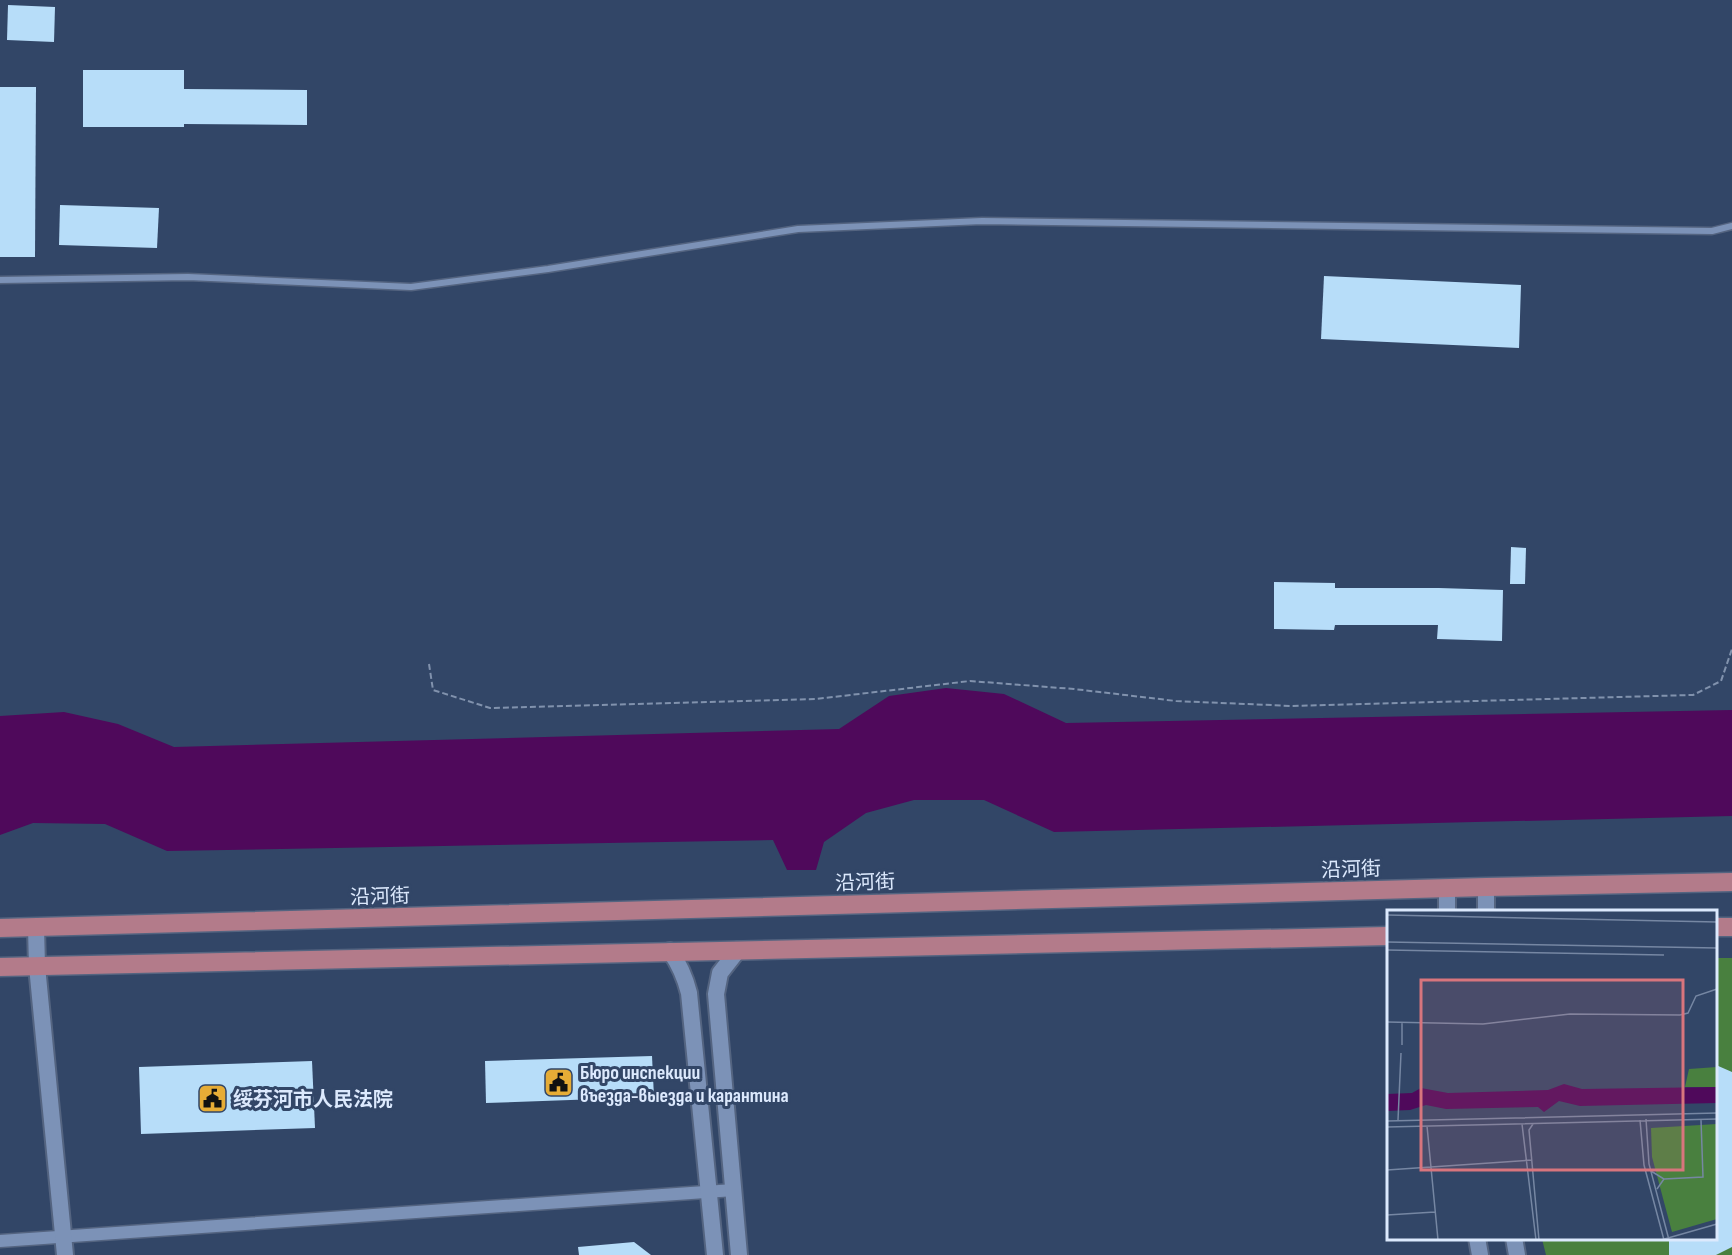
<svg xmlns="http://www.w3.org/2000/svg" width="1732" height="1255" font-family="'Sofia Sans Condensed','Noto Sans SC',sans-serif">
<rect width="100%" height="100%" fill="#324667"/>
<path fill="#49803f" d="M1716 958H1732V1255H1546L1542 1239 1716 1238Z"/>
<path fill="#4f095b" d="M946 688 1004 694 1066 723 1732 710V816L1054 832 984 800H914L866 813 824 842 816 870H787L773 840 167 851 105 824 33 823 0 835V716L64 712 118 724 174 747 839 729 889 696Z"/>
<g fill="#b7ddf9">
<path d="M8 5 55 7 54 42 7 40Z"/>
<path d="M83 70H184V89L307 90V125L184 124V127H83Z"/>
<path d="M0 87H36L35 257H0Z"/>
<path d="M60 205 159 208 157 248 59 245Z"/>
<path d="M1324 276 1521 285 1519 348 1321 339Z"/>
<path d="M1511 547 1526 548 1525 584H1510Z"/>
<path d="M1274 582 1335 583V588H1439L1503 590 1502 641 1437 639 1438 625H1335L1334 630 1274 629Z"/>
<path d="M652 1056 654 1097 486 1103 485 1061Z"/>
<path d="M312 1061 315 1128 141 1134 139 1067Z"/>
<path d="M1716 1065 1732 1072V1247L1716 1255H1669V1239H1716Z"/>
<path d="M634 1242 651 1255H579L578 1247Z"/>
</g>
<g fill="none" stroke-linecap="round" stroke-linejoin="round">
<defs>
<path id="lane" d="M0 280 188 277 411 287 548 269 798 229 982 221 1712 231 1732 226"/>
<path id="street" d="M0 1241 734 1190"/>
<g id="secondary">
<path d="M1447 889V912"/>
<path d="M1486 912V887"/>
<path d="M36 928 37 966 65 1255"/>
<path d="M738 950 720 973 716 994 739 1255"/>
<path d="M670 951C680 965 685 977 689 993L715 1255"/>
<path d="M1477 1238 1480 1255"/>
<path d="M1514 1238 1517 1255"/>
</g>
<g id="primary">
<path d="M1716 927H1732"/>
<path d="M0 928 1486 887 1732 882"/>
<path d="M0 967 1388 936"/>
</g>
</defs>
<use href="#lane" stroke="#546480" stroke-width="9"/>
<use href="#street" stroke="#546480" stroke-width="15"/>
<use href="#secondary" stroke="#546480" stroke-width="20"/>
<use href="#primary" stroke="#546480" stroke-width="21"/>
<path stroke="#8192ad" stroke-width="2" stroke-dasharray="6 3" stroke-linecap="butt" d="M429 664 433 690 490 708 816 699 970 681 1074 689 1176 701 1292 706 1693 695 1721 681 1732 649"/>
<use href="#lane" stroke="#7c92b7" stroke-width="6"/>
<use href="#street" stroke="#7c92b7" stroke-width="12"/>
<use href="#secondary" stroke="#7c92b7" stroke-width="16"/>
<use href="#primary" stroke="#b37b8a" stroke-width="18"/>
</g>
<defs>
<symbol id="civic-square" viewBox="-11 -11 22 22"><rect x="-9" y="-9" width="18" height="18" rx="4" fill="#e6ac36" stroke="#324667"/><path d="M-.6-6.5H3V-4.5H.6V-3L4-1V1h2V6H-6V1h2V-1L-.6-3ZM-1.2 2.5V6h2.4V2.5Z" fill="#111"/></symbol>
</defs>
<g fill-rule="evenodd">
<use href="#civic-square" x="542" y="1066" width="33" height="33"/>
<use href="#civic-square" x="196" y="1082" width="33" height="33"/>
</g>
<g text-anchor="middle" stroke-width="6" stroke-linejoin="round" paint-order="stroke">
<g font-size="20" fill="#dce9fd" stroke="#324667">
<text transform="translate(1351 869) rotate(-2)" y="7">沿河街</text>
<text transform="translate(865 882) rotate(-2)" y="7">沿河街</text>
<text transform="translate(380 896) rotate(-2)" y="7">沿河街</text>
</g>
<g font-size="20" font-weight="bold" fill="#dce9fd" stroke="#324667" text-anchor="start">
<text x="580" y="1079">Бюро инспекции<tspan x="580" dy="23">въезда-выезда и карантина</tspan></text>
<text x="233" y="1106">绥芬河市人民法院</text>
</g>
</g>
<g transform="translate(1387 910)">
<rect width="330" height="330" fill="#324667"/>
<path d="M330 157V177H298L302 159ZM330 214V309L285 322 265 247 264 218Z" fill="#49803f"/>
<path d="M177 174 195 179 330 177V193L193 196 172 191 157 202 151 197 59 199 39 195 23 200 0 201V184L25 183 34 178 61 183 161 180Z" fill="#4f095b"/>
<path fill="none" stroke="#7687a3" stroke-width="1.5" d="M0 5 330 12M0 32 330 38M0 40 277 45M0 112 96 114 183 104 293 105 301 103 309 86 330 79M15 113V135M259 209 262 254 282 330M11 210 14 143M253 210 257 255 277 330M0 211 330 203M135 214 149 330M146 214 142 220 152 330M40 216 51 330M0 217 330 209M0 260 145 250M264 261 277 269 270 279M277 269 316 267 314 210M0 305 48 302M274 330 330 314"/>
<path fill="#d8757d" fill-opacity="0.15" stroke="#d8757d" stroke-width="3" d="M34 70H296V260H34Z"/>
<rect width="330" height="330" fill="none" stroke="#dce9fd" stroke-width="3"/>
</g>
</svg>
